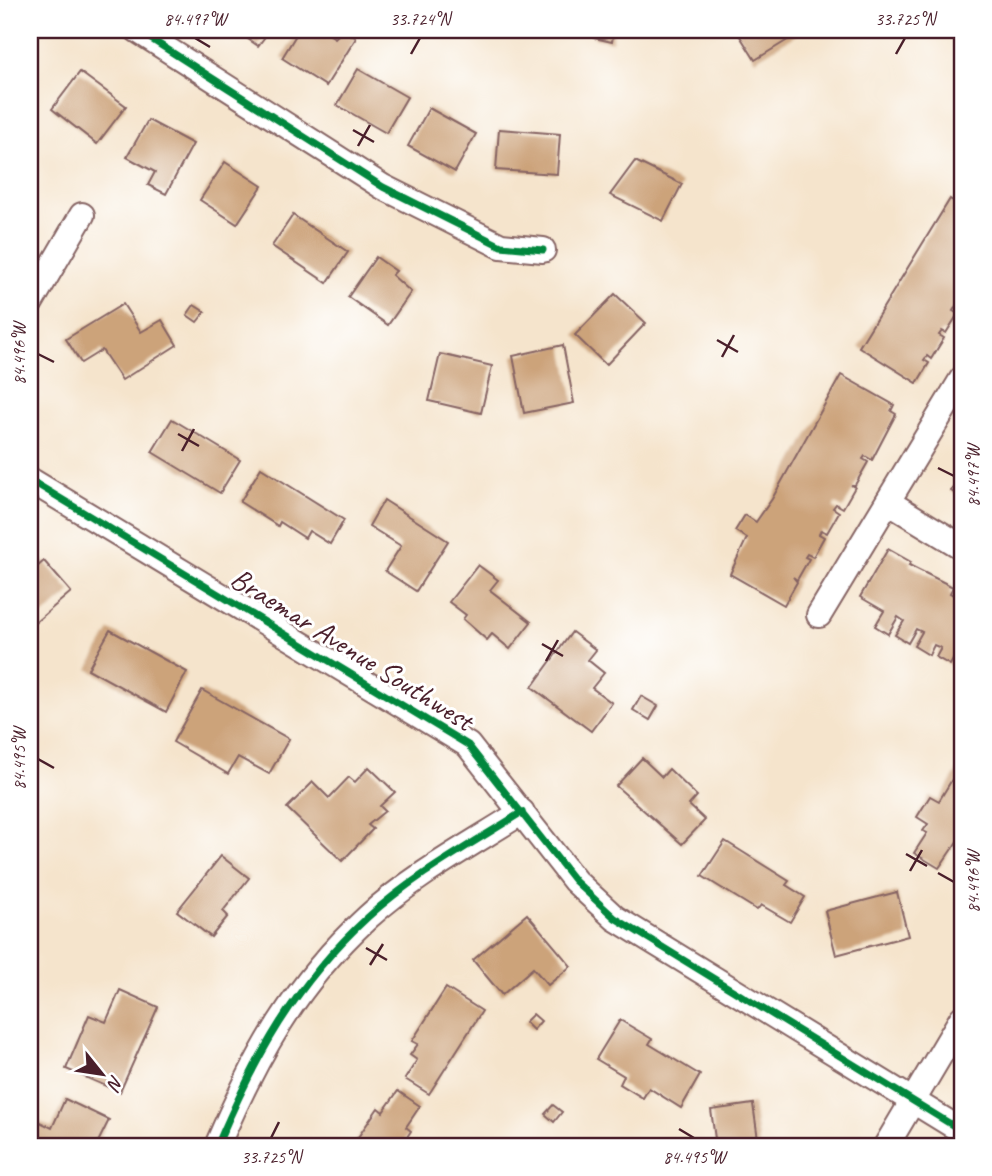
<svg xmlns="http://www.w3.org/2000/svg" width="992" height="1176" font-family="Caveat,sans-serif">
<rect width="100%" height="100%" fill="#fff"/>
<filter id="ink" filterUnits="userSpaceOnUse"><feTurbulence type="fractalNoise" baseFrequency=".0143" numOctaves="2"/><feDisplacementMap in="SourceGraphic" scale="14" xChannelSelector="R" yChannelSelector="G"/><feConvolveMatrix kernelMatrix="1 2 1 2 8 2 1 2 1" color-interpolation-filters="sRGB"/></filter>
<filter id="wash" filterUnits="userSpaceOnUse"><feTurbulence type="fractalNoise" baseFrequency=".00686" numOctaves="4" result="noise"/><feDisplacementMap in="SourceGraphic" scale="28" xChannelSelector="R" yChannelSelector="G"/><feGaussianBlur stdDeviation="1.57" result="paint"/><feColorMatrix in="noise" values="0 0 0 0 0 0 0 0 0 0 0 0 0 0 0 0 0 1.4 0 .05"/><feComposite in="paint" operator="in"/></filter>
<g filter="url(#wash)">
<rect width="100%" height="100%" fill="#f5e4cc"/>
<g id="blocks">
<g fill="#cca37a">
<path d="M235 30H270L258 46Z"/>
<path d="M299 30H322L335 38 343 30 356 38 326 86 282 58Z"/>
<path d="M595 30H614L612 42 594 38Z"/>
<path d="M743 30H804L755 60 738 33Z"/>
<path d="M358 69 407 97 386 133 337 105Z"/>
<path d="M80 72 126 106 97 144 52 109Z"/>
<path d="M429 108 476 134 455 172 408 146Z"/>
<path d="M148 120 193 144 166 194 148 185 155 172 127 157Z"/>
<path d="M499 129 560 134 557 174 496 170Z"/>
<path d="M635 161 682 184 663 221 610 195Z"/>
<path d="M225 162 262 186 237 224 200 200Z"/>
<path d="M950 199 962 207V310L956 306 953 311 958 314 946 333 942 331 939 335 944 338 931 359 927 356 924 360 929 363 917 383 859 347Z"/>
<path d="M293 215 348 252 327 283 272 246Z"/>
<path d="M376 257 396 271 392 275 411 292 388 325 348 297Z"/>
<path d="M615 294 646 323 606 365 575 335Z"/>
<path d="M123 304 141 332 162 320 177 345 122 380 102 350 81 363 66 339Z"/>
<path d="M194 305 205 312 197 322 187 315Z"/>
<path d="M563 345 574 403 524 413 513 356Z"/>
<path d="M440 354 492 366 481 413 429 401Z"/>
<path d="M841 375 894 405 891 411 896 414 872 460 865 456 863 459 868 462 855 485H851L855 487 843 508 836 504 833 508 839 512 827 533 821 530 819 534 824 537 813 557 807 554 805 557 809 559 797 580 793 577 797 582 784 605 730 574 747 538 735 531 745 515 756 522 772 499Z"/>
<path d="M172 419 240 460 220 493 152 452Z"/>
<path d="M261 468 344 520 330 544 309 531 305 538 280 522 278 526 240 502Z"/>
<path d="M962 473V498L951 491Z"/>
<path d="M384 500 448 541 416 591 385 571 401 546 369 526Z"/>
<path d="M888 549 911 562 909 565 953 587 950 593 962 600V660L955 656 950 665 936 657 941 648 934 645 929 655 914 646 922 632 916 629 908 643 895 635 904 621 898 617 888 634 875 626 884 611 860 597Z"/>
<path d="M44 561 71 592 30 627V573Z"/>
<path d="M478 565 498 580 490 590 531 622 510 649 492 634 487 640 463 619 466 615 449 602Z"/>
<path d="M110 630 187 672 166 712 88 669Z"/>
<path d="M572 632 596 650 588 660 604 673 592 688 612 703 591 731 532 687Z"/>
<path d="M202 690 289 739 269 774 238 757 228 774 173 742Z"/>
<path d="M641 696 658 706 650 720 633 710Z"/>
<path d="M642 758 662 777 669 769 697 796 689 805 705 820 682 844 616 786Z"/>
<path d="M369 767 395 792 380 806 385 811 368 825 373 829 342 861 287 808 313 782 329 798 349 777 355 782Z"/>
<path d="M959 768 962 770V834L939 868 914 853 927 833 923 831 928 824 917 817 930 796 939 801Z"/>
<path d="M725 841 789 881 786 885 805 897 790 922 761 905 757 910 702 876Z"/>
<path d="M221 856 249 878 223 911 228 916 211 937 177 911Z"/>
<path d="M897 892 908 936 836 955 825 911Z"/>
<path d="M527 914 571 966 548 985 533 968 502 995 473 960Z"/>
<path d="M446 988 482 1011 429 1094 405 1079 417 1060 410 1055 418 1044 412 1041Z"/>
<path d="M120 990 158 1007 120 1092 66 1069 89 1015 106 1022Z"/>
<path d="M533 1014 541 1021 533 1030 525 1022Z"/>
<path d="M620 1020 652 1039 649 1044 700 1075 681 1108 649 1088 643 1098 620 1084 624 1076 596 1059Z"/>
<path d="M398 1091 420 1106 406 1127 411 1131 401 1146H352L378 1108 383 1112Z"/>
<path d="M65 1099 109 1120 96 1146H30L40 1122 52 1128Z"/>
<path d="M753 1104 759 1146H716L711 1110Z"/>
<path d="M553 1105 562 1112 554 1122 545 1114Z"/>
</g>
</g>
</g>
<g filter="url(#ink)">
<use href="#blocks" fill-opacity="0" stroke="#866463" stroke-width="2"/>
<g fill="none" stroke-linecap="round" stroke-linejoin="round">
<defs>
<g id="minor">
<path d="M137 30 383 187 501 246 543 250"/>
<path d="M30 304 82 215"/>
<path d="M30 480 468 745 575 881 615 918 962 1131"/>
<path d="M888 502 962 547"/>
<path d="M819 615 962 379"/>
<path d="M217 1146C255 1057 295 984 368 917 413 876 470 845 522 812"/>
<path d="M886 1146 962 1018"/>
</g>
</defs>
<use href="#minor" stroke="#866463" stroke-width="28"/>
<use href="#minor" stroke="#fff" stroke-width="24"/>
<defs>
<g id="cycleway">
<path d="M137 30 383 187 501 246 543 250"/>
<path d="M30 480 468 745 575 881 615 918 962 1131"/>
<path d="M217 1146C255 1057 295 984 368 917 413 876 470 845 522 812"/>
</g>
</defs>
<use href="#cycleway" stroke="#fff" stroke-width="11"/>
<use href="#cycleway" stroke="#00873e" stroke-width="7"/>
</g>
</g>
<path fill="none" stroke="#4a1f2b" stroke-width="2.5" d="M195 38 210 47M411 54 420 38M896 54 905 38M353 130 374 142M358 146 370 125M717 340 738 352M38 354 54 362M722 357 734 335M178 434 199 446M182 451 194 429M938 468 954 476M542 644 563 656M546 661 558 640M38 759 54 768M906 854 927 866M910 871 922 850M938 873 954 882M366 948 387 960M370 965 383 944M679 1129 694 1138M271 1138 279 1122"/>
<g text-anchor="middle" stroke-width="6" stroke-linejoin="round" paint-order="stroke">
<g font-size="30" fill="#4a1f2b" stroke="#fff">
<text transform="translate(352 649) rotate(32)" y="10">Braemar Avenue Southwest</text>
</g>
</g>
<rect width="992" height="1176" fill="none" stroke="#fff" stroke-width="77"/>
<g transform="translate(102 1074) rotate(120)" stroke="#ffffff" stroke-width="5" paint-order="stroke">
<path d="M0-5L12 26L0 18L-12 26Z" fill="#4a1f2b"/>
<text y="-10" font-size="19" font-weight="bold" text-anchor="middle" fill="#4a1f2b">N</text>
</g>
<rect x="38" y="38" width="916" height="1100" fill="none" stroke="#4a1f2b" stroke-width="2.5"/>
<g font-size="18" text-anchor="middle" fill="#4a1f2b">
<text x="195" y="25">84.497°W</text>
<text x="420" y="25">33.724°N</text>
<text x="905" y="25">33.725°N</text>
<text transform="translate(19 354) rotate(-90)" y="6">84.496°W</text>
<text transform="translate(973 476) rotate(-90)" y="6">84.497°W</text>
<text transform="translate(19 759) rotate(-90)" y="6">84.495°W</text>
<text transform="translate(973 882) rotate(-90)" y="6">84.496°W</text>
<text x="271" y="1163">33.725°N</text>
<text x="694" y="1163">84.495°W</text>
</g>
</svg>
